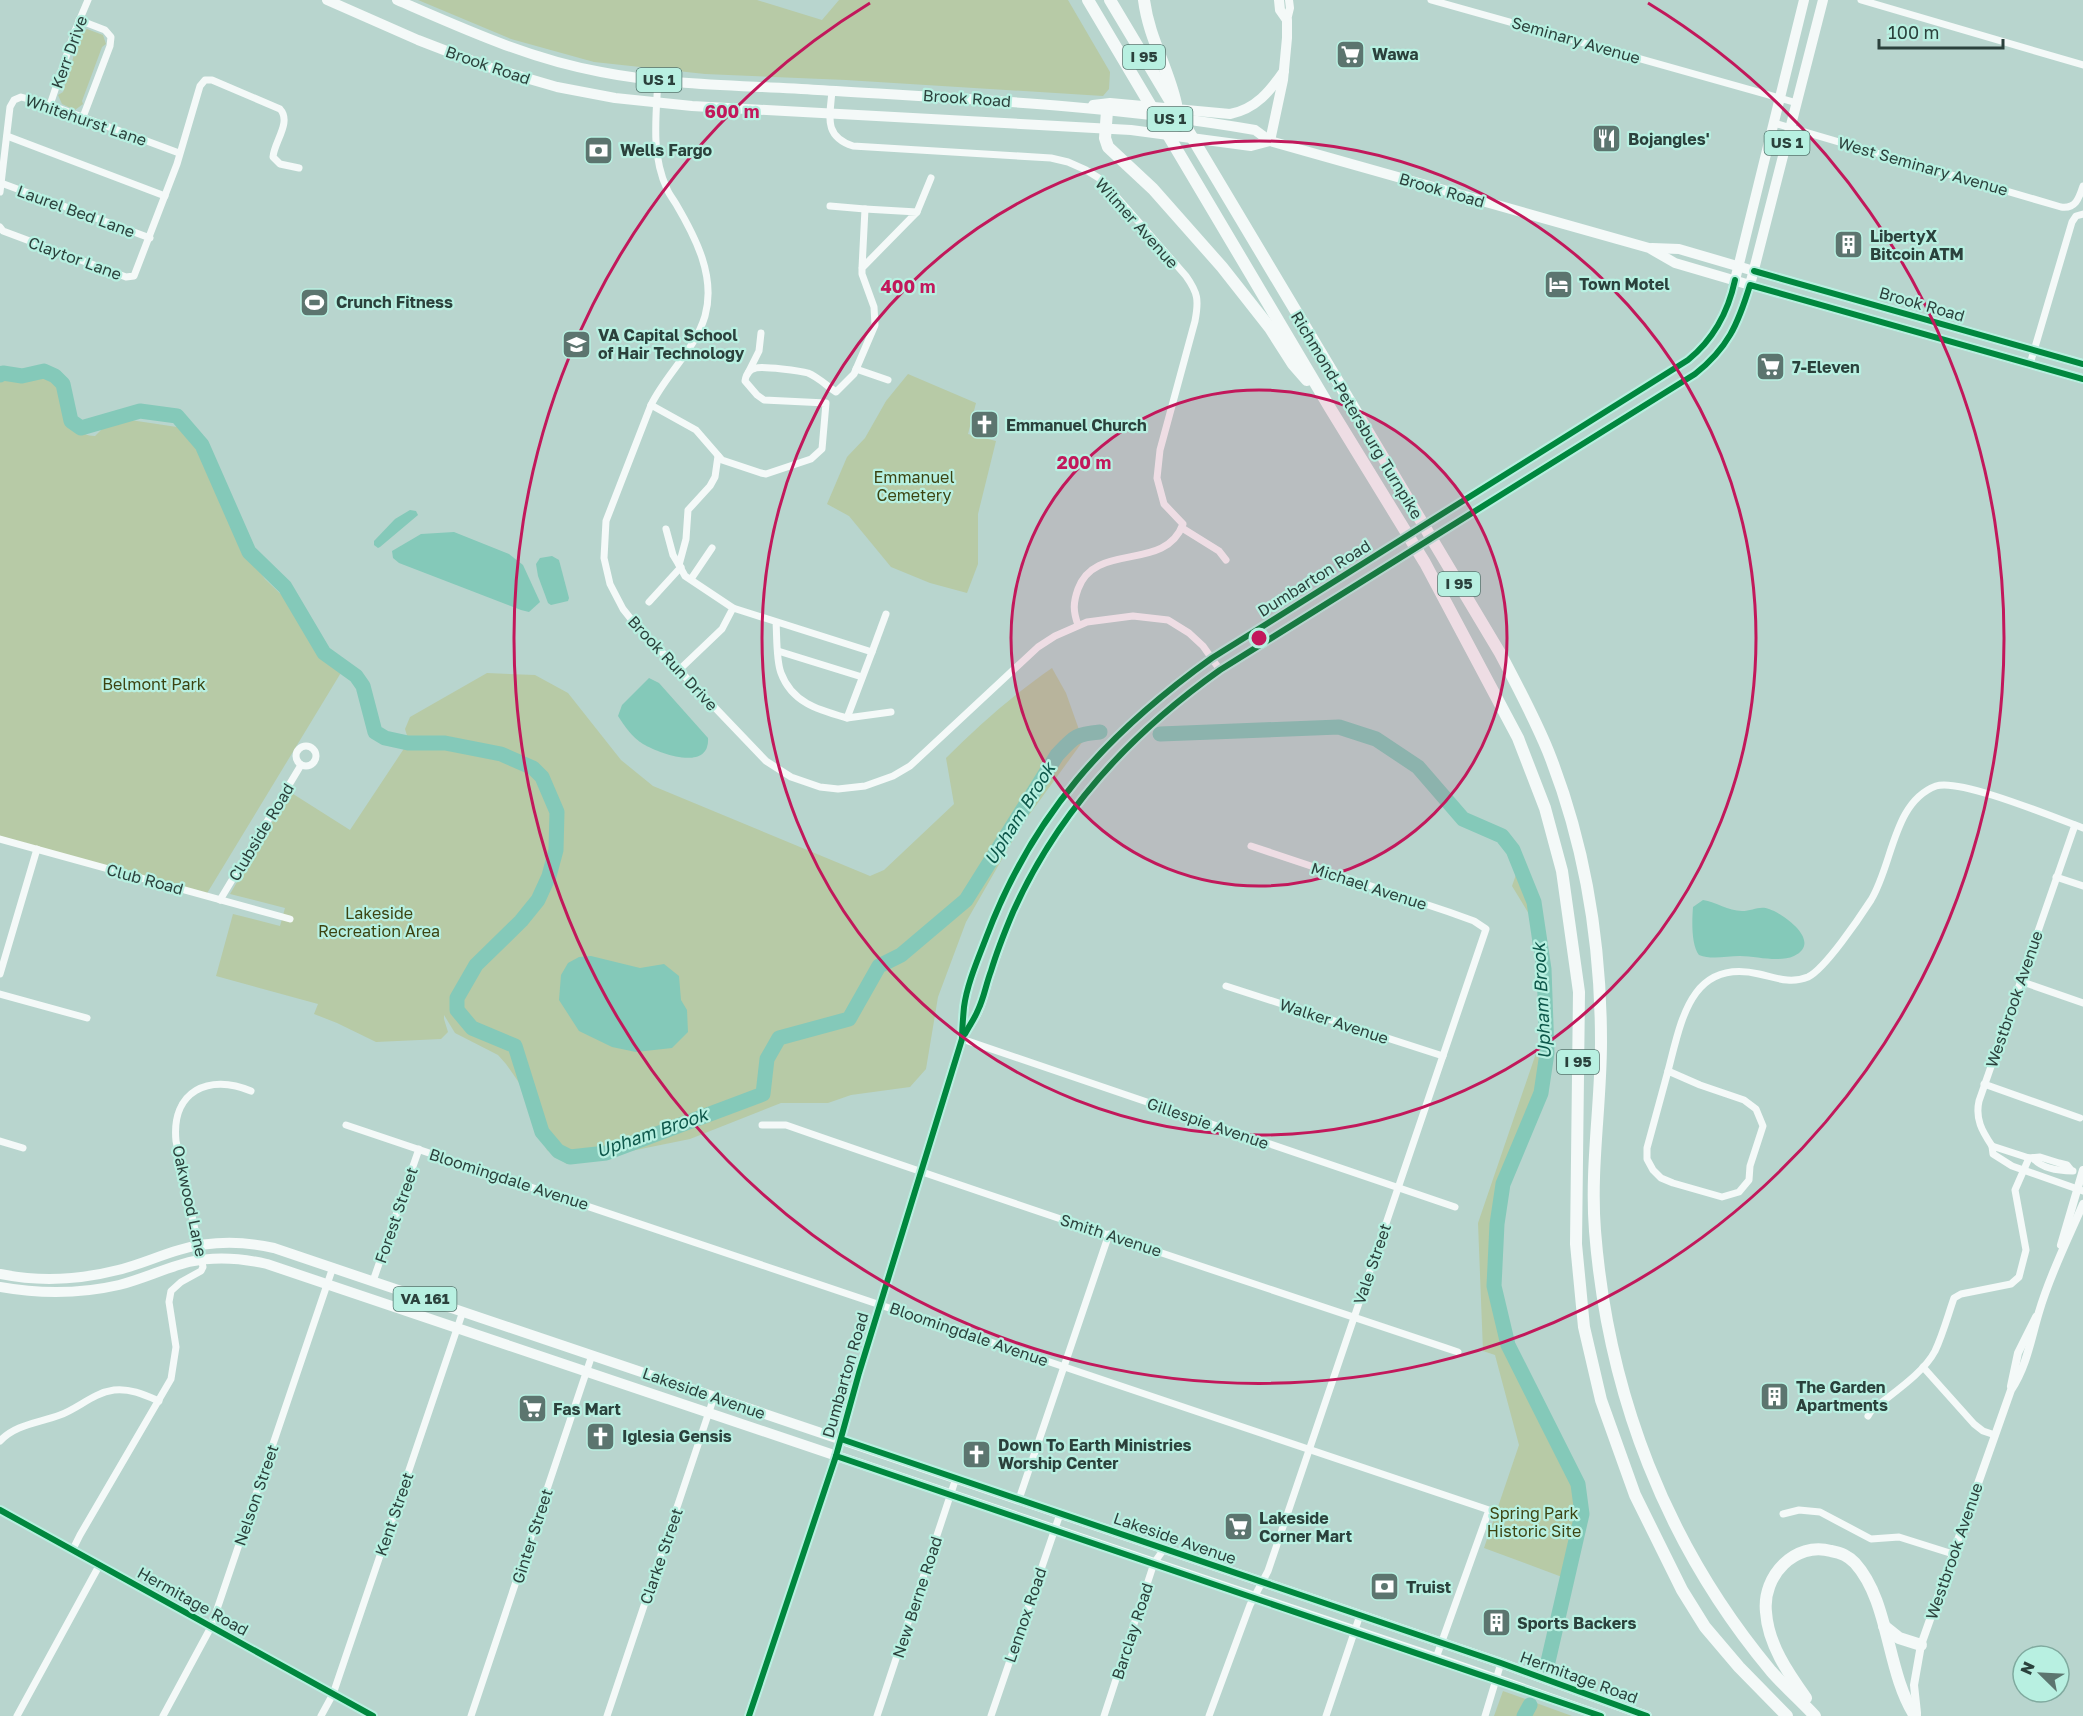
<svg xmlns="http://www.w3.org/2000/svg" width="2083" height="1716" font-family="'Golos Text',sans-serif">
<rect width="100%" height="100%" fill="#b8d5ce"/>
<g fill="#b7caa6">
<path d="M418 0H757L822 20 839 0H1068L1110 72 1109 89 1103 96 846 80 705 74 594 62 511 39Z"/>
<path d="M87 29 103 35 106 44 102 47 82 101 83 104 75 110 62 104 58 95 63 92 79 38 78 34Z"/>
<path d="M34 374C85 375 50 400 75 427 81 433 87 436 95 436L108 423 117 418 177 427 191 436 203 453 216 477 251 560 265 579 291 604 342 671 206 895 0 836V382L15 376Z"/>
<path d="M908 374 976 403 968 434 996 441 978 514V564L967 593 930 583 891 567 849 516 827 504 847 457 865 438 886 401Z"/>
<path d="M1052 668 1066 693 1083 741 1021 826 966 922 938 997 926 1069 910 1087 851 1095 828 1103H781L690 1139 567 1164 547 1150 520 1084 506 1064 498 1055 455 1033 444 1015V1019L448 1032 441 1039 376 1042 337 1023 314 1014 318 1004 216 976 233 914 280 926 285 908 230 894 290 792 350 830 405 747 410 745 405 729 410 717 487 673 535 675 568 693 621 760 653 786 870 876 884 870 954 804 946 758C979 725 1013 695 1052 668Z"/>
<path d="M1518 869 1524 877 1530 892 1545 951 1550 1039 1547 1076 1532 1119 1501 1179 1493 1206V1234L1498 1279 1493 1303 1508 1344 1527 1376 1540 1416 1553 1435 1581 1484 1580 1499 1562 1577 1484 1548 1519 1445 1495 1355 1483 1351 1478 1223 1545 1027 1541 962 1536 936 1529 914 1512 886Z"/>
<path d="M1503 1691 1572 1716H1494Z"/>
</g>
<g fill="#84c9b9">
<path d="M410 510 416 511 418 515 380 547 378 548 374 545V541L395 519Z"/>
<path d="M454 532 509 554 523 565 540 602 529 612 521 610 399 563 393 558 392 551 421 534Z"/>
<path d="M552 556 559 560 569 598 568 601 551 605 548 603 538 576 536 564 540 558Z"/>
<path d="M649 678 659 683 708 738C710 772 660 754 643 744 632 737 625 727 618 716L622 705Z"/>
<path d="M1703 900C1716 902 1728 911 1742 911 1752 911 1760 905 1769 909 1784 914 1823 942 1794 956 1778 963 1757 956 1740 956 1726 956 1712 960 1699 955 1691 945 1692 920 1693 907Z"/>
<path d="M591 956 640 968 664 964 679 976 681 1000 687 1010 688 1032 672 1048 636 1052 612 1047 579 1031 559 1000 561 975 568 963 579 957Z"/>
</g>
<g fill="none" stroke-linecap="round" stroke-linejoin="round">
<g stroke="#84c9b9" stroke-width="15">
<path d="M0 375 3 373 22 376 44 371 55 376 63 384 71 421 81 428 140 411 177 416 202 445 249 552 285 587 324 653 356 676 363 686 375 732 385 738 408 743H445L501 754 533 768 542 777 557 812 556 850 549 876 538 900 521 921 476 965 457 998V1010L472 1028 515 1046 542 1132 558 1151 570 1157 606 1153 763 1094 767 1059 779 1038 849 1019 879 966 901 955 966 900 1057 755C1074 737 1075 734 1100 732"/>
<path d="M1160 734 1339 727 1376 739 1418 767 1463 819 1502 836 1513 850 1534 902 1544 969 1547 1053 1541 1093 1503 1184 1497 1224 1494 1286 1508 1345 1578 1484 1582 1514 1547 1666"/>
<path d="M1524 1716 1530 1705"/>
</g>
<g stroke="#f4f9f8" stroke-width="7">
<path d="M1431 0 1797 103"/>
<path d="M1861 0 2083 65"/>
<path d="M79 20 105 30 111 37 110 46 83 117"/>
<path d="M658 80C656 116 651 155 667 189 669 194 673 199 676 204 696 238 716 277 705 316 695 350 666 374 651 405L606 521 604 558 610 584 623 609 635 624 766 761 791 777 820 787 838 789 865 786 893 776 910 766 1038 647 1055 636 1087 622 1133 616 1168 620 1189 633 1203 646 1220 670"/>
<path d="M832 91C830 116 823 136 853 146L1051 158 1068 162 1086 170 1102 180 1186 276C1198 293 1199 300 1195 321L1160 450 1157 478 1164 504 1183 524C1165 573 1095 541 1078 589 1073 603 1073 611 1078 625"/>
<path d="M50 105 74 33 88 0"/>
<path d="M1774 123 2061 207C2076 209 2079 198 2083 186"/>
<path d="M7 136 165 196"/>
<path d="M1 183 150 238"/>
<path d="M0 192 10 107 14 100 21 97 50 105 179 153"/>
<path d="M830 206 865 209"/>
<path d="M917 212 931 178"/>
<path d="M0 227 3 231 126 277 134 276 177 164 200 86 205 80H212L280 109C292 122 274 142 273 157L280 164 299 168"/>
<path d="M2030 364 2072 222 2076 216 2083 214"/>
<path d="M856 369 888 380"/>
<path d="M749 371 759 351 761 333"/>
<path d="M651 405 696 430 722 460 761 473 766 474 811 459 822 449 826 403 764 400 757 395 745 381C746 375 749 369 756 368 763 366 801 371 808 373 818 377 827 386 836 392L854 374 875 325 874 307 862 274V268L865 209 917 212 862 268"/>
<path d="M1182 528 1219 551 1226 560"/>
<path d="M666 529 673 555 679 565"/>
<path d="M691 579 712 548"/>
<path d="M649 602 681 567"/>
<path d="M733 608 872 652 847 718C819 710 792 703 781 673 776 660 777 636 776 622"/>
<path d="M778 651 862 677"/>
<path d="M872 652 886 614"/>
<path d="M679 670 722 629 733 608 685 576 679 565 686 539 688 510 710 486 715 477 718 456"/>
<path d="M847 718 891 712"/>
<circle cx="306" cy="756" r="10"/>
<path d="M0 839 290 919"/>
<path d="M2056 877 2083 886"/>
<path d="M220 900 301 765"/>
<path d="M0 974 37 849"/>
<path d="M2020 981 2083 1003"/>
<path d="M1226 986 1443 1056"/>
<path d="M0 994 87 1018"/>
<path d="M962 1039 1455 1207"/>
<path d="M1668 1071C1681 1022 1690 958 1759 974 1776 978 1791 984 1808 977 1825 969 1860 917 1871 900 1893 864 1893 802 1936 786 1960 778 2055 818 2083 828"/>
<path d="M1668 1071 1700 1085 1744 1100 1756 1109 1763 1126 1750 1166 1749 1180 1739 1192 1722 1197 1673 1183 1661 1178 1653 1170 1647 1159V1148Z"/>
<path d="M1984 1084 2080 1118"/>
<path d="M346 1125 1489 1510 1436 1658"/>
<path d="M762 1125H786C1009 1203 1234 1277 1458 1352"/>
<path d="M0 1141 23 1148"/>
<path d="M1992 1146C1982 1131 1975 1119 1979 1101L2075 825"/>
<path d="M2033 1158C2042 1169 2060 1171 2073 1171"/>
<path d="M2071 1170 2067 1165 2059 1163 2040 1157 2029 1158 1992 1146 1993 1154 2012 1166 2083 1191"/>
<path d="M373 1281 419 1149"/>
<path d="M1923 1367 1974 1424 1983 1431 1995 1435"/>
<path d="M1868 1416 1871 1411C1891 1394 1923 1374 1935 1351 1943 1334 1948 1315 1954 1298L1961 1294 2011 1284 2019 1277 2026 1250 2015 1190 2029 1158"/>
<path d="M0 1441C16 1424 39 1423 60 1415 79 1408 93 1393 114 1390 130 1388 145 1395 159 1401"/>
<path d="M1019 1499 1109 1234"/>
<path d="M1783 1514 1799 1510 1820 1512 1871 1539 1899 1537 1953 1554"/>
<path d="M73 1549 80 1535 171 1379 176 1347 169 1302 171 1291 181 1282 201 1271 203 1267 176 1141C171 1091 209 1073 251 1091"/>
<path d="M17 1716 100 1564"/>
<path d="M163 1716 211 1627 333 1267"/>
<path d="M321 1716 333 1694 463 1311"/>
<path d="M471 1716 592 1355"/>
<path d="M607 1716 714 1397"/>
<path d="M877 1716 956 1478"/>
<path d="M991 1716 1060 1514"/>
<path d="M1104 1716 1154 1563 1164 1549"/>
<path d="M1209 1716 1250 1605 1268 1571 1486 929 1474 921 1449 912 1251 846"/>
<path d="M1326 1716 1360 1615"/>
<path d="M1485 1716 1501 1663"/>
</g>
<g stroke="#f4f9f8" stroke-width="8">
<path d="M1287 20 1290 8 1289 0"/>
<path d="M2061 1245 2083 1170"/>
<path d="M2011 1386 2018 1353 2036 1317"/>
<path d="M0 1510 373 1716"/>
<path d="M1917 1713 1914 1685 1921 1645 2011 1390C2027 1366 2031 1338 2039 1312 2050 1274 2068 1239 2083 1204"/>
</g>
<g stroke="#f4f9f8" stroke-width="9">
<path d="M1754 271 2083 364"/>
<path d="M963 1037C968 1028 975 1019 979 1009 984 998 986 986 990 974 997 953 1005 931 1014 910 1061 808 1130 734 1220 670L1695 374C1728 348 1738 324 1750 285L2083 379"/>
<path d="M749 1716 836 1456 859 1373 962 1039C962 1029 963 1018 964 1007 967 984 978 959 986 938 1032 815 1107 733 1212 658L1688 360C1714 339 1728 313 1735 280"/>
</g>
<g stroke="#f4f9f8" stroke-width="10">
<path d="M327 0 418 40 488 67 557 87 615 98 692 106 1131 130 1251 146 1270 141"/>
<path d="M397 0C464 29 529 59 601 72 672 86 746 85 818 90 964 99 1111 105 1255 130L1270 141 1649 248 1675 263 1750 285 1823 0"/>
<path d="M1093 105 1110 103 1230 114C1256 109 1270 91 1284 71"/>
<path d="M1270 141 1283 80 1287 38V20L1280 10 1279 0"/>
<path d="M1652 248 1679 249 1754 271"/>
<path d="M1735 280 1804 0"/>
<path d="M0 1274C39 1282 79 1280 118 1270 139 1265 158 1256 179 1250 210 1241 243 1241 274 1248L1360 1615 1501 1663 1647 1716"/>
<path d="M0 1287C39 1294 80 1294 119 1285 143 1279 165 1268 189 1262 215 1256 241 1258 267 1264L1436 1658 1601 1716"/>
</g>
<g stroke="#f4f9f8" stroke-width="12">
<path d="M1088 0 1330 408 1425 563 1518 738 1545 808 1562 871 1579 992 1576 1244 1584 1327 1601 1400 1635 1495 1682 1590 1705 1627 1739 1667 1787 1716"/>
<path d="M1110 0 1500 653C1517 685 1534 717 1548 751 1585 844 1601 942 1601 1042 1601 1105 1590 1168 1595 1231 1608 1394 1666 1545 1771 1671 1785 1687 1801 1701 1815 1716"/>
<path d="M1144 0C1149 39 1168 67 1176 104"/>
<path d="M1107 111 1105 138 1108 147 1153 189 1222 267 1270 328 1293 364 1307 380"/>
<path d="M1884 1626 1899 1638 1921 1645"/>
<path d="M1806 1698C1788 1673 1768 1644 1766 1612 1762 1576 1795 1541 1831 1551 1842 1553 1848 1556 1855 1563 1890 1602 1886 1671 1915 1716"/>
</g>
<defs>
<g id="cycleway">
<path d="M1754 271 2083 364"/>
<path d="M965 1034C969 1026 975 1018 978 1010 984 998 986 984 991 971 997 951 1005 931 1013 912 1058 811 1131 733 1220 670L1695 374C1728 348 1738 324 1750 285L2083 379"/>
<path d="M841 1439 1501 1663 1647 1716"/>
<path d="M836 1456 1601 1716"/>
<path d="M0 1510 373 1716"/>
<path d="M749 1716 836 1456 859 1373 962 1039C962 1029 963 1018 964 1007 967 984 978 959 986 938 1032 815 1107 733 1212 658L1688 360C1714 339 1728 313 1735 280"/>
</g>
</defs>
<use href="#cycleway" stroke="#b8f0e1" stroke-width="10"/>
<use href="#cycleway" stroke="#00873e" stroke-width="6"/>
</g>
<circle cx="1259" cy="638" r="248" fill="#c2185b" fill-opacity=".12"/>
<g fill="none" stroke="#c2185b" stroke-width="3">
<circle cx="1259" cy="638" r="248"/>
<circle cx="1259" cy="638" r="497"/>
<path d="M1648 3A745 745 0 1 1 870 3"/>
</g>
<defs>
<symbol id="supermarket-square" viewBox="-11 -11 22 22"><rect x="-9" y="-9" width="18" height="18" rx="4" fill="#5c756f" stroke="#b8f0e1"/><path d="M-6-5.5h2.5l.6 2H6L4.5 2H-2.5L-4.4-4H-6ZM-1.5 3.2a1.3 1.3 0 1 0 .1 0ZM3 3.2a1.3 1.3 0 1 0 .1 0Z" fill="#fff"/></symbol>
<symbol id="restaurant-square" viewBox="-11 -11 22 22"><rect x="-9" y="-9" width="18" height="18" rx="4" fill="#5c756f" stroke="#b8f0e1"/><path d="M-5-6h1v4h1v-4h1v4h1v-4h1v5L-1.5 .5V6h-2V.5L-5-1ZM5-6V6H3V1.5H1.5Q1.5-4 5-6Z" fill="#fff"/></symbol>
<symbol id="bank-square" viewBox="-11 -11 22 22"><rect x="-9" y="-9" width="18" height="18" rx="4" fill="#5c756f" stroke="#b8f0e1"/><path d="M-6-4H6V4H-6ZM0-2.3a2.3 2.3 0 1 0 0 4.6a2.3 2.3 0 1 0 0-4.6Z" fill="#fff"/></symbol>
<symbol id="building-square" viewBox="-11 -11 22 22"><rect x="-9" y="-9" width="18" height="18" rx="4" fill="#5c756f" stroke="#b8f0e1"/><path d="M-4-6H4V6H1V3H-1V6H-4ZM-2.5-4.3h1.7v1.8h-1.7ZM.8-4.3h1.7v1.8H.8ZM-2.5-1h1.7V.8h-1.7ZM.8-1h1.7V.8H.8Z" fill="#fff"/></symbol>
<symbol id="hotel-square" viewBox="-11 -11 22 22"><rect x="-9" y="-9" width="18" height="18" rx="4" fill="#5c756f" stroke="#b8f0e1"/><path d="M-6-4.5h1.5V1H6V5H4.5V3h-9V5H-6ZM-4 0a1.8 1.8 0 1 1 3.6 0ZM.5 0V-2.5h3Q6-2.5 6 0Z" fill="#fff"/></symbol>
<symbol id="stadium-square" viewBox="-11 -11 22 22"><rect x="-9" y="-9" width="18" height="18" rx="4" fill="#5c756f" stroke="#b8f0e1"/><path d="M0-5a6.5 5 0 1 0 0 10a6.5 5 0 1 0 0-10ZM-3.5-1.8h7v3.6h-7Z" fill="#fff"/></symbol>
<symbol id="school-square" viewBox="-11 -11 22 22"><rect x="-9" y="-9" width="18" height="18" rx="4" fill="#5c756f" stroke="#b8f0e1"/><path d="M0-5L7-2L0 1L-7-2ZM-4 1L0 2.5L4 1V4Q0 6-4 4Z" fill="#fff"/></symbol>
<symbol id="church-square" viewBox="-11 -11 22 22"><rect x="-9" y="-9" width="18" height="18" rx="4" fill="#5c756f" stroke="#b8f0e1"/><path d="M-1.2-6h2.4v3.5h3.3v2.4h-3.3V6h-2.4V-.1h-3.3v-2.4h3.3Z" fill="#fff"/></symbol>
</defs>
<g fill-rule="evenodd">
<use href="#supermarket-square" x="1334" y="38" width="33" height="33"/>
<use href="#restaurant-square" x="1590" y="122" width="33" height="33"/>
<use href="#bank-square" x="582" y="134" width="33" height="33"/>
<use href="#building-square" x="1832" y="228" width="33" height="33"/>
<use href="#hotel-square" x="1542" y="268" width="33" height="33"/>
<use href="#stadium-square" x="298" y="286" width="33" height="33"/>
<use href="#school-square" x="560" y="328" width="33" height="33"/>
<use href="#supermarket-square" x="1754" y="350" width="33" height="33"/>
<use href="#church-square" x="968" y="408" width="33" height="33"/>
<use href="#building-square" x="1758" y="1380" width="33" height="33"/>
<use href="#supermarket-square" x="516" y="1392" width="33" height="33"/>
<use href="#church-square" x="584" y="1420" width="33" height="33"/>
<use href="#church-square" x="960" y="1438" width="33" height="33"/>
<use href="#supermarket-square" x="1222" y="1510" width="33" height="33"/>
<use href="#bank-square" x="1368" y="1570" width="33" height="33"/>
<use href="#building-square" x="1480" y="1606" width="33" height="33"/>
</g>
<g text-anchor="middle" stroke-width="4.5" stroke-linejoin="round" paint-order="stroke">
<g fill="#b8f0e1" stroke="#55766e" stroke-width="1.5">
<rect x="1123" y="45" width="42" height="24" rx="4.5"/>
<rect x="636.5" y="68" width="45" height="24" rx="4.5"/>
<rect x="1147.5" y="107" width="45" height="24" rx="4.5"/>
<rect x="1764.5" y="131" width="45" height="24" rx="4.5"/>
<rect x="1438" y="572" width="42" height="24" rx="4.5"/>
<rect x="1557" y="1050" width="42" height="24" rx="4.5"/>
<rect x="393.5" y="1287" width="63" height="24" rx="4.5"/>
</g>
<g font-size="15" font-weight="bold" fill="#2b413c">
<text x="1144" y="62">I 95</text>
<text x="659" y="85">US 1</text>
<text x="1170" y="124">US 1</text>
<text x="1787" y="148">US 1</text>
<text x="1459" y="589">I 95</text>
<text x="1578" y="1067">I 95</text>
<text x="425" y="1304">VA 161</text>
</g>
<g font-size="16" fill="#2b413c" stroke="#b8f0e1">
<text transform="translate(1576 40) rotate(16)" y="6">Seminary Avenue</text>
<text transform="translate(69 52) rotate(-70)" y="6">Kerr Drive</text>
<text transform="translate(488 65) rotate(19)" y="6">Brook Road</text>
<text transform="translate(967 98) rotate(4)" y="6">Brook Road</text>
<text transform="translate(86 120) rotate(19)" y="6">Whitehurst Lane</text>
<text transform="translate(1923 166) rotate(16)" y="6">West Seminary Avenue</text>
<text transform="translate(1442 190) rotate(16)" y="6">Brook Road</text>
<text transform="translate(76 211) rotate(20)" y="6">Laurel Bed Lane</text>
<text transform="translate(1137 223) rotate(48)" y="6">Wilmer Avenue</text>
<text transform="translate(75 258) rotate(20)" y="6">Claytor Lane</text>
<text transform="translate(1922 304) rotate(16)" y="6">Brook Road</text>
<text transform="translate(1357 415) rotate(59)" y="6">Richmond-Petersburg Turnpike</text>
<text transform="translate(1314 578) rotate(-32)" y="6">Dumbarton Road</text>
<text transform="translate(673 663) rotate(47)" y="6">Brook Run Drive</text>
<text transform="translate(261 832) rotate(-59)" y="6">Clubside Road</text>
<text transform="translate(145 879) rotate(15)" y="6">Club Road</text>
<text transform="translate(1369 886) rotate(18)" y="6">Michael Avenue</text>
<text transform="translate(2014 999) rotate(-71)" y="6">Westbrook Avenue</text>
<text transform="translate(1334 1021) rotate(18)" y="6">Walker Avenue</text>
<text transform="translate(1208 1123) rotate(19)" y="6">Gillespie Avenue</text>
<text transform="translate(509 1179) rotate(18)" y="6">Bloomingdale Avenue</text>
<text transform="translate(190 1201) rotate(78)" y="6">Oakwood Lane</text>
<text transform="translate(396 1215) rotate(-71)" y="6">Forest Street</text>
<text transform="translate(1111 1235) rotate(18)" y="6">Smith Avenue</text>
<text transform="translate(1372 1264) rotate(-71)" y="6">Vale Street</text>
<text transform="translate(969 1334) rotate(19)" y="6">Bloomingdale Avenue</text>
<text transform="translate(845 1375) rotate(-74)" y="6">Dumbarton Road</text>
<text transform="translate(704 1393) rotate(19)" y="6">Lakeside Avenue</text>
<text transform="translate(256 1495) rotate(-71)" y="6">Nelson Street</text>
<text transform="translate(394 1514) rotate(-71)" y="6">Kent Street</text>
<text transform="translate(532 1536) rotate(-72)" y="6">Ginter Street</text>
<text transform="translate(1175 1538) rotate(19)" y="6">Lakeside Avenue</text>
<text transform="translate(1954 1551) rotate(-71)" y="6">Westbrook Avenue</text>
<text transform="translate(661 1556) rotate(-71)" y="6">Clarke Street</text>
<text transform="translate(917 1597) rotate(-72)" y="6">New Berne Road</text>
<text transform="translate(193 1601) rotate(29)" y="6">Hermitage Road</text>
<text transform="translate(1025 1615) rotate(-71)" y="6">Lennox Road</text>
<text transform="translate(1132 1631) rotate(-72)" y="6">Barclay Road</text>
<text transform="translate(1579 1677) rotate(20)" y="6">Hermitage Road</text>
</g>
<g font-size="16" font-weight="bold" fill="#2b413c" stroke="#b8f0e1" text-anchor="start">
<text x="1372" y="60">Wawa</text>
<text x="1628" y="145">Bojangles'</text>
<text x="620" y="156">Wells Fargo</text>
<text x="1870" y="242">LibertyX<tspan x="1870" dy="18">Bitcoin ATM</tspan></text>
<text x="1579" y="290">Town Motel</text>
<text x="336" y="308">Crunch Fitness</text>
<text x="598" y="341">VA Capital School<tspan x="598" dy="18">of Hair Technology</tspan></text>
<text x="1792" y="373">7-Eleven</text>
<text x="1006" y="431">Emmanuel Church</text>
<text x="1796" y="1393">The Garden<tspan x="1796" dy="18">Apartments</tspan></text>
<text x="553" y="1415">Fas Mart</text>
<text x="622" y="1442">Iglesia Gensis</text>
<text x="998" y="1451">Down To Earth Ministries<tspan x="998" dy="18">Worship Center</tspan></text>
<text x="1259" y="1524">Lakeside<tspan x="1259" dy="18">Corner Mart</tspan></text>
<text x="1406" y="1593">Truist</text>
<text x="1517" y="1629">Sports Backers</text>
</g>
<g font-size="16" fill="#3c4311" stroke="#b8f0e1">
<text x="914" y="483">Emmanuel<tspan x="914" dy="18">Cemetery</tspan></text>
<text x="154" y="690">Belmont Park</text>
<text x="379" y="919">Lakeside<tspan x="379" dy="18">Recreation Area</tspan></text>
<text x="1534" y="1519">Spring Park<tspan x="1534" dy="18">Historic Site</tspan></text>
</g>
<g font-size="18" font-style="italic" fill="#0d574a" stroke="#b8f0e1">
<text transform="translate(1020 814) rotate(-58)" y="6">Upham Brook</text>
<text transform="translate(1542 1001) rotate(-93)" y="6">Upham Brook</text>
<text transform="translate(652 1133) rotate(-19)" y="6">Upham Brook</text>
</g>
</g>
<circle cx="1259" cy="638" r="9" fill="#c2185b" stroke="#b8f0e1" stroke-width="3"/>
<g font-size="18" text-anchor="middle" font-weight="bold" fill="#c2185b" stroke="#b8f0e1" stroke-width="4.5" stroke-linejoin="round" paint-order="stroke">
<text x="732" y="118">600 m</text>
<text x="908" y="293">400 m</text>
<text x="1084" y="469">200 m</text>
</g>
<g transform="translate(2041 1674) rotate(294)"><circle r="28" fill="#b8f0e1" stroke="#80aa9f" stroke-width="1.5"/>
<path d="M0-4.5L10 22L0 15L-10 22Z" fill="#5c756f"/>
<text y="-9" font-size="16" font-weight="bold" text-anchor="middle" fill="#2b413c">N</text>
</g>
<path d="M1879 39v9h124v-9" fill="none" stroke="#2b413c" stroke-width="3"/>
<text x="1888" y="39" font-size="18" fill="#2b413c" stroke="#b8f0e1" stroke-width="4.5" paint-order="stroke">100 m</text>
</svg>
